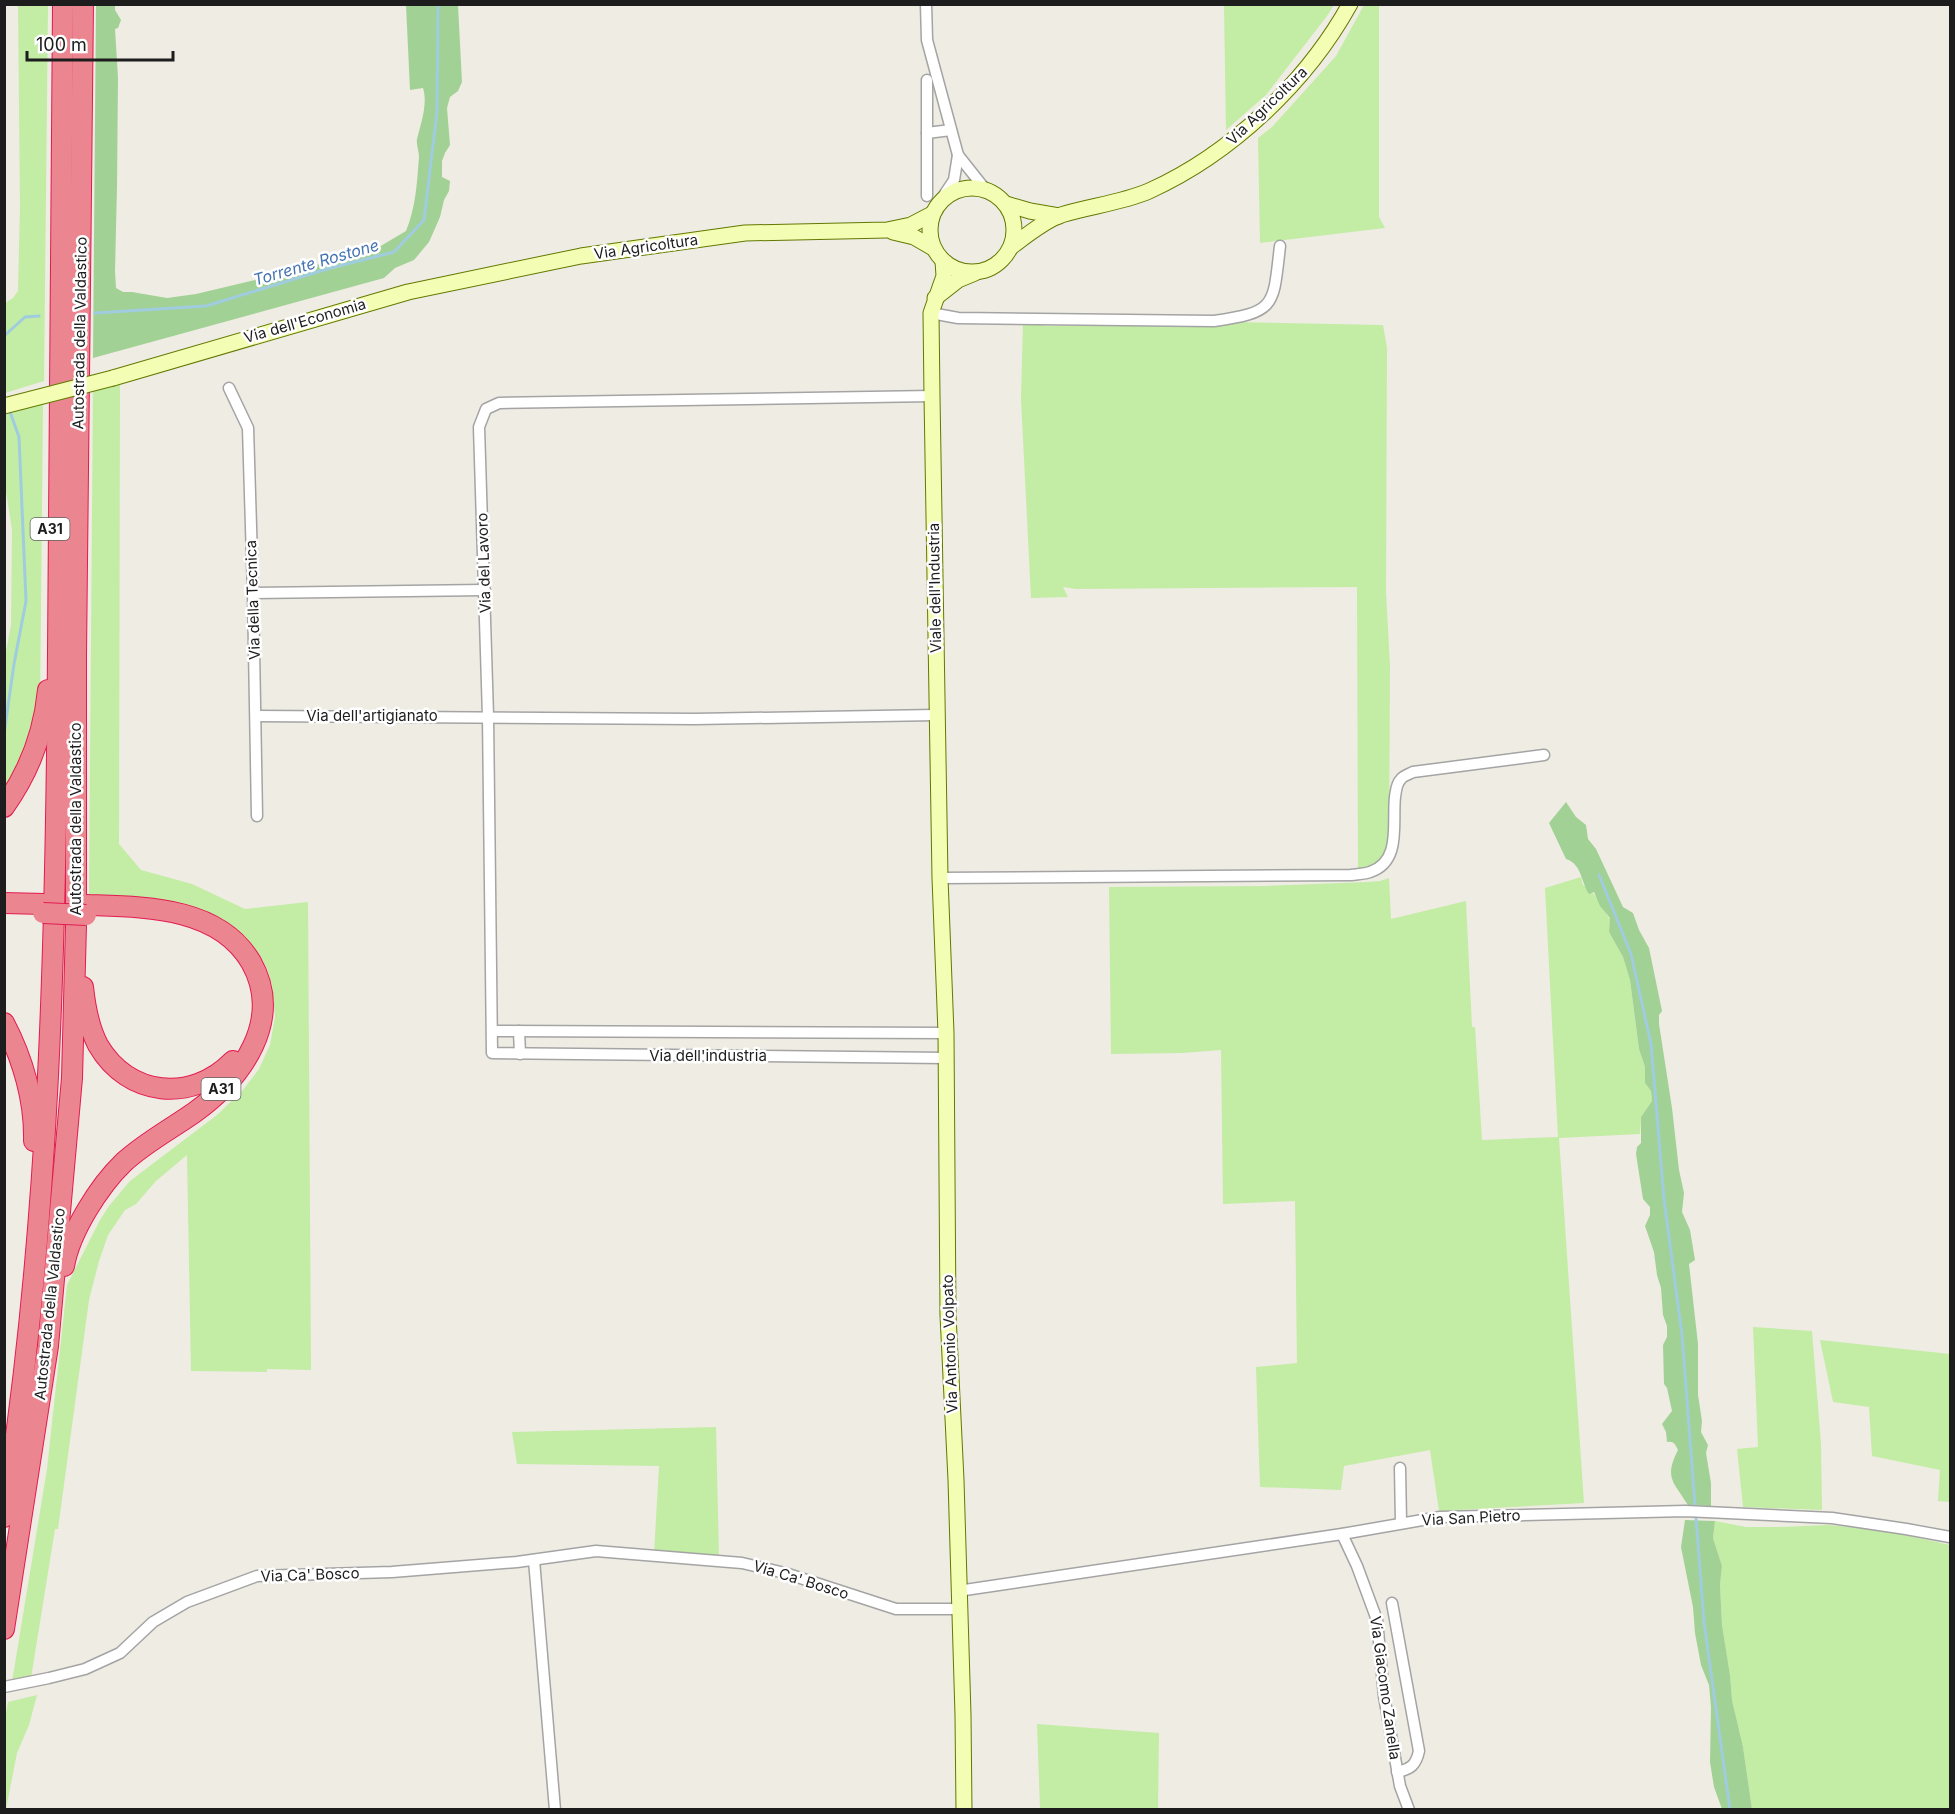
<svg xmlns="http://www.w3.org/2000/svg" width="1955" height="1814" font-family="Inter,sans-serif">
<rect width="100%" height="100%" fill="#efece3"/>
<g fill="#c3eca5">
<path d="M18 5H48L44 381 5 393V303L13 298 18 291 20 207Z"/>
<path d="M1224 5H1334L1327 16 1266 95 1226 130Z"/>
<path d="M1364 5H1379V217L1385 228 1260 243 1258 138 1272 127 1336 56Z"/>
<path d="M1023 321 1046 326H1219L1233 322 1383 325 1387 348 1386 592 1390 666 1389 852 1378 867 1358 868 1357 587 1076 589 1063 587 1068 597 1031 598 1021 399Z"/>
<path d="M120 379 119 844 141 870 192 884 245 909 308 902 311 1370 267 1369V1372L191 1371 187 1155 156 1181 136 1204 125 1210 108 1235 99 1261 89 1300 58 1529H55L31 1678 12 1682 47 1469 67 1285 100 1220 109 1206 130 1181 217 1115 243 1090 259 1069 270 1045 275 1017 272 985 267 968 259 954 249 941 219 919 89 898 93 385Z"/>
<path d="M43 402 40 708 18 765 5 789 4 661 11 625 12 530 5 485V415Z"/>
<path d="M1581 877 1583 885C1598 894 1599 905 1610 919L1609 932 1623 957 1630 980 1639 1049 1645 1067V1083L1651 1091 1652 1101 1641 1117 1640 1134 1559 1138 1584 1503 1439 1511 1430 1450 1344 1466 1341 1490 1260 1487 1256 1367 1297 1363 1295 1201 1223 1204 1221 1050 1182 1053 1111 1054 1109 887 1266 886 1368 882 1380 881 1389 878 1391 919 1466 901 1472 1027H1475L1482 1140 1558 1137 1545 888Z"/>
<path d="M1753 1327 1812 1331 1821 1444 1822 1510 1743 1507 1737 1449 1758 1447Z"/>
<path d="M1820 1340 1950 1354V1502L1938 1501 1940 1470 1872 1456 1869 1407 1833 1402Z"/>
<path d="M716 1427 719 1558 654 1554 659 1466 517 1464 512 1432Z"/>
<path d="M1715 1521 1746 1527H1781L1829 1525 1887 1531 1950 1545V1809H1752L1743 1747 1732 1700 1730 1675 1722 1625 1720 1585 1722 1566 1713 1538Z"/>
<path d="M37 1695 29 1725 17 1753 6 1809H5L4 1723 8 1702Z"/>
<path d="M1037 1724 1159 1733 1158 1809H1040Z"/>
</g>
<g fill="#a2d195">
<path d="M96 5H115V10L121 20 118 28 115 29 118 78 117 187 115 271 116 288 123 292H132L167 298 196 294 306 268 379 247 406 231C416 207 417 182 419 157 419 151 416 144 417 139 421 123 428 104 423 88L410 90 406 5H458L462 82 458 91 450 97 447 108 450 145 445 153 442 161V177L450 181 449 191 444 200 440 217 429 242 414 260 395 268 384 278 93 358Z"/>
<path d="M1566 802 1576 817 1586 825 1588 839 1596 849 1623 907 1633 913 1639 930 1649 948 1662 1011 1659 1015V1024L1672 1108 1679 1170 1684 1193 1682 1212 1690 1230 1695 1260 1689 1264 1698 1344V1395L1702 1421 1701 1432 1708 1445 1706 1453 1711 1483V1506L1688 1505C1673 1481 1664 1478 1678 1450 1675 1444 1674 1441 1667 1442L1666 1432 1662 1424 1672 1411 1667 1388 1664 1384 1663 1345 1667 1337V1326L1663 1315 1661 1288 1657 1275 1654 1252 1645 1226 1650 1215V1207L1643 1199 1636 1154 1637 1147 1641 1143V1117L1652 1101 1651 1091 1645 1083V1067L1639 1049 1630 980 1623 957 1609 932 1610 918 1600 906 1594 892 1589 894C1581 882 1582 864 1566 859L1549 823Z"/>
<path d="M1685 1520 1715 1521 1713 1538 1722 1566 1720 1585 1722 1625 1730 1675 1732 1700 1743 1747 1752 1809H1722L1714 1787 1710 1762 1711 1707 1709 1685 1701 1665 1695 1633 1693 1607 1681 1547Z"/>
</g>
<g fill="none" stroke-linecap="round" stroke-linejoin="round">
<g stroke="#a0ccdf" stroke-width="3">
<path d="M95 313 206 306 327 269 394 252 424 220 437 112 438 4"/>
<path d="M4 336 25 317 39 316"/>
<path d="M4 734 14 664 26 601 19 437 9 409"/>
<path d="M1599 875 1631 954 1651 1044 1664 1199 1682 1335 1704 1622 1730 1810"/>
</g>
<defs>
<g id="street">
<path d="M926 4 927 40 958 155 985 189"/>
<path d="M927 80V196"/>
<path d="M927 133 951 130"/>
<path d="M940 201 954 180 958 155"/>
<path d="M931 313 958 318 1214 321C1277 312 1273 306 1280 246"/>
<path d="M229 388 248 428 253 593 257 816"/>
<path d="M932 396 499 403 486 409 479 427 488 716 492 1053 946 1058"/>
<path d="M253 593 485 590"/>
<path d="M256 716 695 719 936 715"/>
<path d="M940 878 1351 875C1357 874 1365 874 1370 872 1402 862 1392 822 1395 797 1396 791 1396 784 1401 779 1403 776 1409 774 1413 772L1544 755"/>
<path d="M493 1031 946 1033"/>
<path d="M519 1031 520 1054"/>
<path d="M1400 1468 1401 1522"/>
<path d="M1342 1534 1357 1566 1377 1620 1384 1696 1400 1786 1409 1810"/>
<path d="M534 1560 555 1810"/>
<path d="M958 1591 1342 1534 1440 1517 1685 1511 1832 1518 1906 1529 1950 1537"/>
<path d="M1392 1603 1419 1751C1416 1765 1411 1769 1397 1772"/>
<path d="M4 1687 49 1678 85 1669 120 1653 153 1622 187 1602 257 1576 392 1572 517 1562 596 1551 742 1563 785 1573 896 1609H959"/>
</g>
<g id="secondary">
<circle cx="972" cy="230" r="42"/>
<path d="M1006 204 1030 211 1059 216"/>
<path d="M893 232 914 237 933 248"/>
<path d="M1011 247C1026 236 1044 221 1061 215 1090 206 1121 203 1149 191 1231 154 1307 82 1350 4"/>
<path d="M943 261 944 276 931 313 932 396 940 878 946 1033 948 1315 956 1480 963 1715 964 1810"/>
<path d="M935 298 958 280 975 273"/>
<path d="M113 378 408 292 581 256 745 233 887 230 911 225 932 214"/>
</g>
<g id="highway">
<path d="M4 807C29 772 44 732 48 690"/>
<path d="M4 903 44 904"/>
<path d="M83 987C85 1006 89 1028 98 1045 128 1097 192 1103 233 1061"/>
<path d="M4 1023C23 1059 35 1101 34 1141"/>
<path d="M64 1266C70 1232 99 1186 124 1162 146 1142 171 1129 195 1112 242 1078 284 1020 251 962 218 906 144 907 87 905"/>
<path d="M4 1517C50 1230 56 941 58 652 60 436 62 220 63 4"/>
<path d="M4 1629 48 1346 72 1078 76 925V656L83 4"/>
</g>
</defs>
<use href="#street" stroke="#a4a4a4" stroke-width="13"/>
<use href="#secondary" stroke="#637900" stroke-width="17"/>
<use href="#highway" stroke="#e21b50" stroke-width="22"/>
<use href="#street" stroke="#fff" stroke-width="10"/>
<use href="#secondary" stroke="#f3fdb3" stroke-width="15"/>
<use href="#highway" stroke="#eb8691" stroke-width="20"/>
<defs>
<path id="secondary-bridge" d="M4 406 113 378"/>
<path id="highway-bridge" d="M43 913 86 915"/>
</defs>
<use href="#secondary-bridge" stroke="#637900" stroke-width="17" stroke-linecap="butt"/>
<use href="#highway-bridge" stroke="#e21b50" stroke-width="22" stroke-linecap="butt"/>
<use href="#secondary-bridge" stroke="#f3fdb3" stroke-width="15"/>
<use href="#highway-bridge" stroke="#eb8691" stroke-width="20"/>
</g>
<g text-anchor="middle" stroke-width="5" stroke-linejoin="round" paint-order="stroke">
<g fill="#fff" stroke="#616161" stroke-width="1.5">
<rect x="30.5" y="518" width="39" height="22" rx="4.5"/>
<rect x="201.5" y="1078" width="39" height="22" rx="4.5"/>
</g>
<g font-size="14" font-weight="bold" fill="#1d1d1d">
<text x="50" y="534">A31</text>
<text x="221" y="1094">A31</text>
</g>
<g font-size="15" fill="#1d1d1d" stroke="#fff">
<text transform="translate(1267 106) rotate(-44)" y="5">Via Agricoltura</text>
<text transform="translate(646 247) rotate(-8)" y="5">Via Agricoltura</text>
<text transform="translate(305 321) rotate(-16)" y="5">Via dell'Economia</text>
<text transform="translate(80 333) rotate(-89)" y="5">Autostrada della Valdastico</text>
<text transform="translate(484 563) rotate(-92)" y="5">Via del Lavoro</text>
<text transform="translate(935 588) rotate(-91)" y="5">Viale dell'Industria</text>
<text transform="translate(253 600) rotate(-92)" y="5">Via della Tecnica</text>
<text x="372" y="721">Via dell'artigianato</text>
<text transform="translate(76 819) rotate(-90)" y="5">Autostrada della Valdastico</text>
<text x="708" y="1061">Via dell'industria</text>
<text transform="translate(50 1304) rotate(-84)" y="5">Autostrada della Valdastico</text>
<text transform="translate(950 1344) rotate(-92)" y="5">Via Antonio Volpato</text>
<text transform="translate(1471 1518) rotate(-3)" y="5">Via San Pietro</text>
<text transform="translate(310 1575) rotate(-2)" y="5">Via Ca' Bosco</text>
<text transform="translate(801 1580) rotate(17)" y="5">Via Ca' Bosco</text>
<text transform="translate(1385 1688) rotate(82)" y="5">Via Giacomo Zanella</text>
</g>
<g font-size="16" font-style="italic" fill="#4573b2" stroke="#fff">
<text transform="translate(316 262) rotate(-16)" y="6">Torrente Rostone</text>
</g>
</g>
<rect width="1955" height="1814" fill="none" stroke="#1d1d1d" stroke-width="12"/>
<path d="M27 51v9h146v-9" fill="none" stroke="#1d1d1d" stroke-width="3"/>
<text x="36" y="51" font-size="18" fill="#1d1d1d" stroke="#ffffff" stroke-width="4.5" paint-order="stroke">100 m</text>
</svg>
